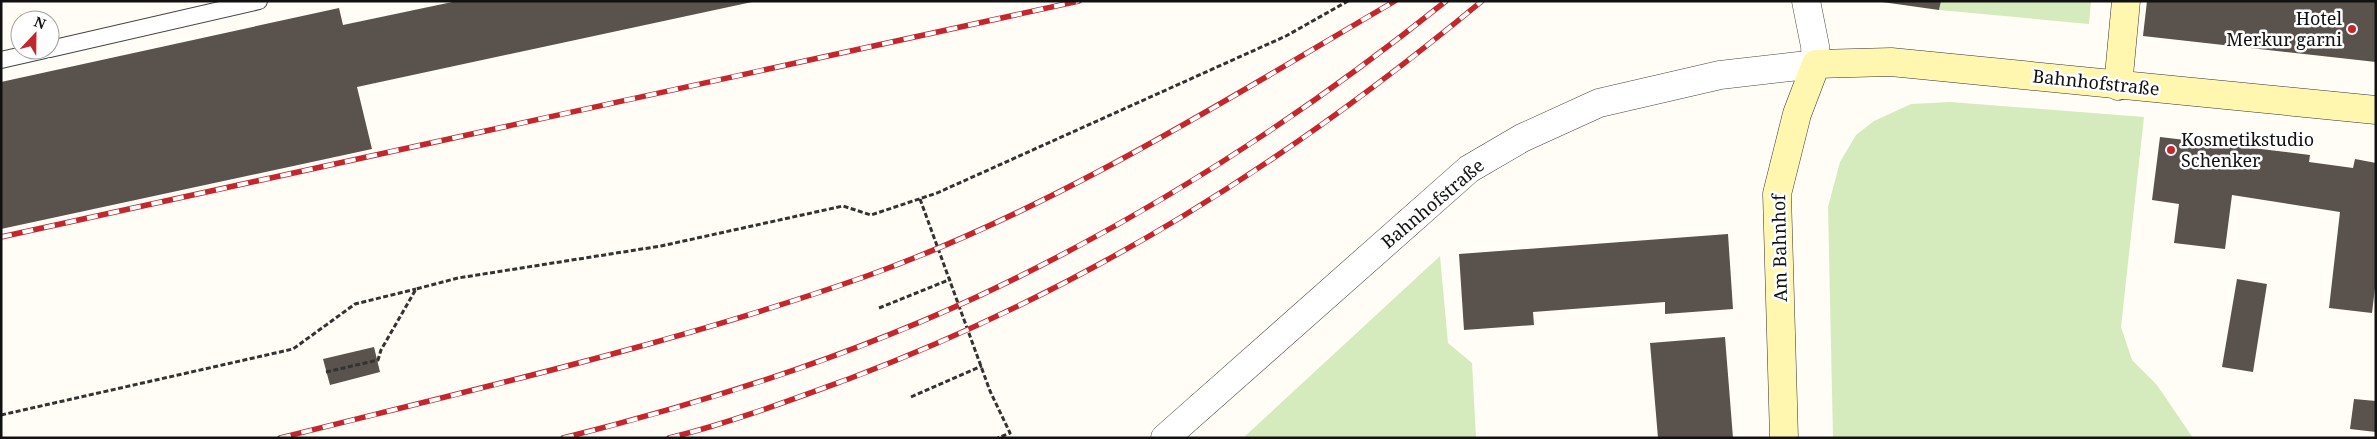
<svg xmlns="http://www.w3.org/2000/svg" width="2377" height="439" font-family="'Noto Serif',serif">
<rect width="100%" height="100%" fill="#fffdf5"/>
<g fill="#d5ebbd">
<path d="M1941 1H2091L2089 24 1939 10Z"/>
<path d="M1950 102 2144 117 2121 327 2132 360 2157 385 2193 438H1833L1828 207 1840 162 1856 135 1874 121 1911 104Z"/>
<path d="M1440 256 1448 343 1472 363 1476 438H1243Z"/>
</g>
<g fill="#5a524d">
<path d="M457 1 752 2 357 87 372 149 1 229V82L339 8 343 25Z"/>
<path d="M1875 1H1941L1939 10Z"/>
<path d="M2147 1H2376V62L2143 36Z"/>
<path d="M2160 137 2310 155 2309 162 2353 168 2355 159 2376 163V279L2372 313 2329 308 2340 212 2232 195 2225 249 2174 243 2179 204 2152 200Z"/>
<path d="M1728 234 1733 309 1665 314V302L1533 312 1534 325 1464 330 1459 254Z"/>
<path d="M2237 279 2267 284 2253 372 2222 367Z"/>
<path d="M1725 337 1733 438H1658L1650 343Z"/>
<path d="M374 347 380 372 330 385 323 359Z"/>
<path d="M2354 399 2376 401V432L2350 429Z"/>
</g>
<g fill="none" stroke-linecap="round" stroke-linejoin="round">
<defs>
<g id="lane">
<path d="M50 49 259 1"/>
<path d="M1 60 45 50"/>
</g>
<path id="street" d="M1165 438 1469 169 1522 138 1599 103 1720 75 1816 64 1815 46 1806 1"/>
<g id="secondary">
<path d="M2118 86 2126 1"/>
<path d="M1784 438 1777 194 1797 114 1816 64 1891 62 2376 110"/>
</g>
</defs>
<use href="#lane" stroke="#444" stroke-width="18"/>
<use href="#street" stroke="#444" stroke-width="29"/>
<use href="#secondary" stroke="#333" stroke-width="29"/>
<g stroke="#333" stroke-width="3" stroke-dasharray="5 2.5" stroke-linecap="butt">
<path d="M920 199 990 391 1010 433 998 438"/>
<path d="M879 308 951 279"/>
<path d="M326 372 378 360 381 350 416 289 458 278 661 246 843 206 871 215 937 193 1286 36 1348 1"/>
<path d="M911 397 982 366"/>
<path d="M1 415 293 349 355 304 416 289"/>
</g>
<use href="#lane" stroke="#fff" stroke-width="16"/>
<use href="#street" stroke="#fff" stroke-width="28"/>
<use href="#secondary" stroke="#fff6b0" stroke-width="28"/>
<defs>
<g id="rail">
<path d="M1 237 1079 1"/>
<path d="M280 438C476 389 673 344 864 277 1050 211 1226 100 1395 1"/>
<path d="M563 438C715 400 865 352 1006 283 1164 206 1309 111 1446 1"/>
<path d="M669 438C730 423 791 400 851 378 1087 289 1288 162 1482 1"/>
</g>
</defs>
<use href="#rail" stroke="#c4262e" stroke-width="5.5"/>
<use href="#rail" stroke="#fff" stroke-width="4" stroke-dasharray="11" stroke-linecap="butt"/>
</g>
<g fill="#c4262e" stroke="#fff" stroke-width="2">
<circle cx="2352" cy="29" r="5"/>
<circle cx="2171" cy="150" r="5"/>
</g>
<g text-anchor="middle" stroke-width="5" stroke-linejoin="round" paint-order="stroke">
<g font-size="18" fill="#111" stroke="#fff" text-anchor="end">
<text x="2342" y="25">Hotel<tspan x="2342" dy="21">Merkur garni</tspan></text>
<text x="2181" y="146" text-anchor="start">Kosmetikstudio<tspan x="2181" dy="21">Schenker</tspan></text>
</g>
<g font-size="18" fill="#111" stroke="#fff">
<text transform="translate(2096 83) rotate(6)" y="6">Bahnhofstraße</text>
<text transform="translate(1433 204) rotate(-40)" y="6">Bahnhofstraße</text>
<text transform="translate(1780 248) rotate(-91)" y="6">Am Bahnhof</text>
</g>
</g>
<rect width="2377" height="439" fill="none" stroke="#111111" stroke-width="5"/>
<g transform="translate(35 35) rotate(22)"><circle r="24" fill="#ffffff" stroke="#a0a0a0"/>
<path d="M0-4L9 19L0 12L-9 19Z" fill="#c4262e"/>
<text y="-8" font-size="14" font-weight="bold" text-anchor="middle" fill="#111111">N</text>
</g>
</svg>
